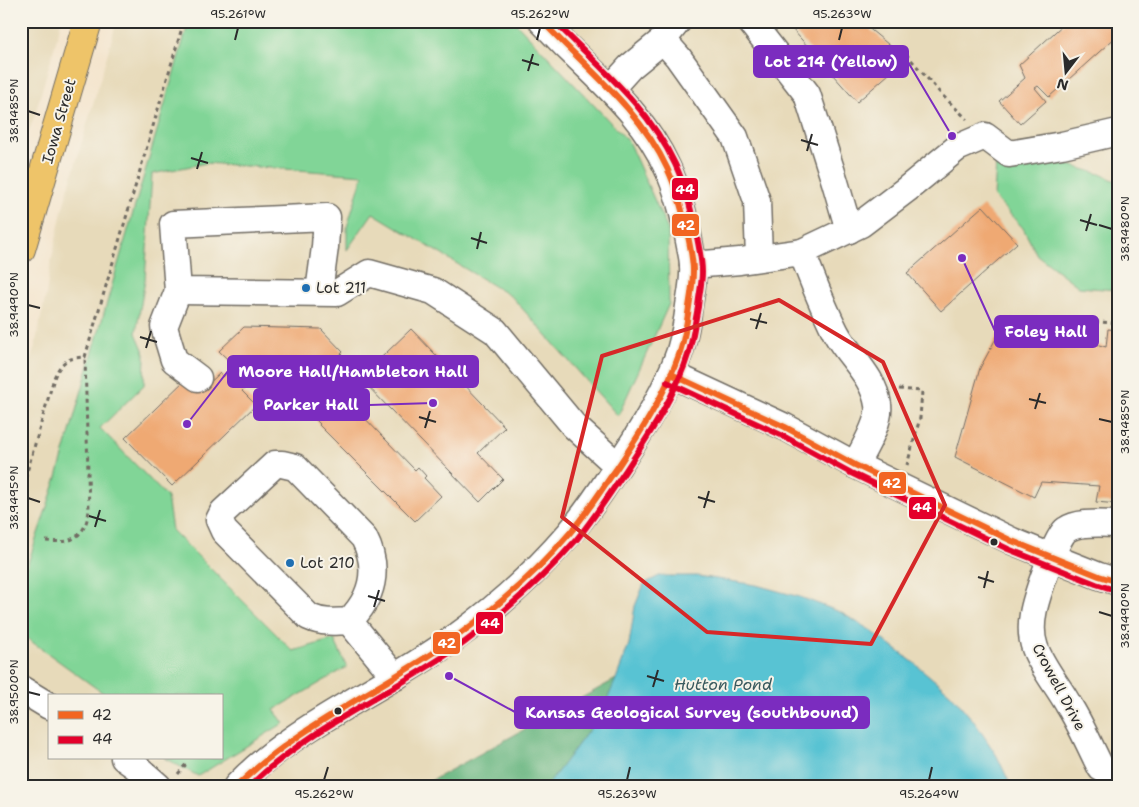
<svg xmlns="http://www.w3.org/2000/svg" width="1139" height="807" font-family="'Shantell Sans',sans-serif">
<rect width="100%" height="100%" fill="#f7f3e8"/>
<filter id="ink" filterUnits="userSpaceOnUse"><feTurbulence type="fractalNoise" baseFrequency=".02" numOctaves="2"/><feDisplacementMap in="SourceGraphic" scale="10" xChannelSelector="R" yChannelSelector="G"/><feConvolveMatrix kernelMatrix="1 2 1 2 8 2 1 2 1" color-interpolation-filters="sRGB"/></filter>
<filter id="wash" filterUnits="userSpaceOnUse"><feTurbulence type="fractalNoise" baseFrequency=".0096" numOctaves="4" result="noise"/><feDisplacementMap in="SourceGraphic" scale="20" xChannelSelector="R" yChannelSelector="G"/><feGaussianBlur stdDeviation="1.12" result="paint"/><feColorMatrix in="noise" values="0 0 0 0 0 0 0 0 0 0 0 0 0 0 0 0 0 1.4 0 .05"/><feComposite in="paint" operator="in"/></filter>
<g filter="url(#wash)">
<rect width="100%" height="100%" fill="#f4e5ce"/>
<g fill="#e7daba" fill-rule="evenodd">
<path d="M21 21H61L57 38 34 117 21 153Z"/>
<path d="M117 21H1118V786H21V392L35 346 46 295 50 268 62 211ZM49 696H221V758H49Z"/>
</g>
<g fill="#81d597" stroke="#568061">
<path d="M189 21H514L628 141 668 230 669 304 618 416 512 297 373 213 347 250V227L363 175 206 163 152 174 145 280 136 333 145 354 144 385 100 428 167 497 172 530 293 651 334 639 347 667 274 710 284 723 198 776 164 758H221V696H107L21 634V584L57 477 116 271Z"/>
<path d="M1031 154 1100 174 1118 182V288L1116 290 1079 287 1037 255 1023 228 994 197 996 162Z"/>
</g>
<path fill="#68b680" stroke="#4a7056" d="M616 679 601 714 547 786H413L427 783Z"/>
<path fill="#58c3d3" stroke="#42777f" d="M659 576H697L756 585 800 597 840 612 870 630 913 662 951 694 976 724 997 756 1011 786H547L601 714 616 679 629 644 635 606 644 584Z"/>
<g id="blocks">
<g fill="#efa973">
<path d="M785 21H860L906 59 857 102Z"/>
<path d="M1067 21H1118V35L1049 97 1038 86 1035 88 1046 101 1020 124 999 101 1025 78 1019 65Z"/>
<path d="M983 206 1017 243 941 311 907 273Z"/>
<path d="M1007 318 1106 347 1108 329 1118 330V504L1096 502 1099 486 1041 482 1034 497 955 457 980 368Z"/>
<path d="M244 327 321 329 343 352 325 370 331 376 319 388 325 395 333 387 346 400 349 397 356 405 354 407 415 470 418 467 426 476 424 478 441 496 415 521 319 425 320 424 306 410 315 402 311 399 292 418 276 401 275 393H268L263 397 250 383 242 391 256 405 172 486 125 438 187 378 200 392 220 373 223 377 230 371 240 381 245 376 219 351Z"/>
<path d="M411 329 505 427 478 453 503 479 480 502 360 378Z"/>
</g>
</g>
</g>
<g filter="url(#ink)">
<use href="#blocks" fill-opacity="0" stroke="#716c64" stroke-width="1"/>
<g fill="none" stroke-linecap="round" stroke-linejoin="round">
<defs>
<g id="minor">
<path d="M750 21 807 94 835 182 849 230"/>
<path d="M663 40 678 57 735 137 757 201 759 257"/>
<path d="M611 88 630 67 663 40 678 21"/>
<path d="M802 252C812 279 823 307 836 333 849 357 874 376 878 405 881 421 863 450 855 465"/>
<path d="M693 265 740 261 802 252 861 224 907 189 957 148 985 136 1009 154 1062 145 1118 132"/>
<path d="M178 291 164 327 174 360 198 378"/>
<path d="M319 292 325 247 327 217 173 224 178 291 337 293 369 273 433 291 495 331 574 426 618 466"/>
<path d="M671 374 785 427 855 465 1012 541 1051 557 1099 576 1118 582"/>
<path d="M1118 524C1103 524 1078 521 1066 530 1056 536 1035 601 1033 614 1031 626 1031 637 1035 648 1042 667 1058 686 1068 704 1081 724 1090 747 1101 768L1118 775"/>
<path d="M349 621C373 597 380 569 364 538L295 467 282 464H275L223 512 219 520 224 531 309 617C322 623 335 622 349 621L395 677"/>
<path d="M21 689 49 706"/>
<path d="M124 758 134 765 158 786"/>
<path d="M237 786C272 749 313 725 357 699 390 680 424 660 456 637 497 608 536 572 569 534 584 516 598 496 611 476 636 440 666 393 680 351 684 337 687 322 689 306 691 293 694 279 693 266 693 259 691 252 690 246 685 219 679 192 667 167 648 126 621 99 589 68 573 53 557 37 542 21"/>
</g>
<path id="highway" d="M21 249 88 21"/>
</defs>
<use href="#minor" stroke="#716c64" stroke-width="29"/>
<use href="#highway" stroke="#716c64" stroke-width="30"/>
<g stroke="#716c64" stroke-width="3" stroke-dasharray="4 4" stroke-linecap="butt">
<path d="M906 54 941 94 967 119"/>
<path d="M1063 320 1118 323"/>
<path d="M899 389 922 391 920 418 907 465"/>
<path d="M21 493 54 378C61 361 68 358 85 357L184 21"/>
<path d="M46 541C53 541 64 543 70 540 83 535 87 523 89 511L85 357"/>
<path d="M178 774 187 763"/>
</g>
<use href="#minor" stroke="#fff" stroke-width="26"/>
<use href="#highway" stroke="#eec469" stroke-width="28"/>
<defs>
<g id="bus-1">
<path d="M671 374 785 427 855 465 1012 541 1099 576 1118 582"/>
<path d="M237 786C301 723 384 689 456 637 497 607 536 573 569 534 587 513 601 490 617 468 641 432 666 393 680 352 685 337 687 322 689 307 691 295 693 283 693 271 693 261 691 251 689 241 684 216 678 191 667 168 639 108 586 68 542 21"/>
</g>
<g id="bus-2">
<path d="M667 382 781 435 851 473 1008 549 1096 584 1115 590"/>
<path d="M250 786C310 726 396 692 465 642 505 612 544 577 577 539 594 518 609 495 624 473 649 435 676 395 689 352 693 337 695 322 698 307 699 295 702 284 702 272 702 260 699 248 697 237 692 212 686 187 675 164 648 106 598 66 554 21"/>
</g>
</defs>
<use href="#bus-1" stroke="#f7f3e8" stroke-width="10"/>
<use href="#bus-2" stroke="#f7f3e8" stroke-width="10"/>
<use href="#bus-1" stroke="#f26522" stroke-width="6"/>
<use href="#bus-2" stroke="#e4002b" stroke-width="6"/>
</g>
</g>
<path fill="none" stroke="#d62828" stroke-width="4" stroke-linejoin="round" d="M779 300 883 362 945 505 871 644 707 632 562 517 602 356Z"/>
<path fill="none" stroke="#2b2b2b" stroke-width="2" d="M235 40 238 28M537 40 540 28M839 40 842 28M522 60 539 65M528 71 533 54M28 111 40 115M801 140 818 145M807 151 812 134M191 158 208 163M197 169 202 152M1080 220 1097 225M1099 225 1112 229M1086 231 1091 214M471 238 487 243M477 249 481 232M28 305 40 308M750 319 767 323M756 329 761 313M140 337 157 342M146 348 151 331M1029 399 1046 403M1035 409 1040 393M419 417 436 422M1099 419 1112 422M425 428 430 411M698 497 715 502M28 498 40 502M704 508 709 491M89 516 106 521M95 527 100 510M978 577 994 582M984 588 988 571M368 596 385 601M374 607 379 590M1099 612 1112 616M647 676 664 681M653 687 658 670M28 692 40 695M324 780 328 767M627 780 630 767M929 780 932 767"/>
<g fill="#1f6fb2" stroke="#f7f3e8" stroke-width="2">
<circle cx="306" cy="288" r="5"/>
<circle cx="290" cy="563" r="5"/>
</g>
<g fill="#2b2b2b" stroke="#f7f3e8" stroke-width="2">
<circle cx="994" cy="542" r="4.5"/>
<circle cx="338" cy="711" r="4.5"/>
</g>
<g text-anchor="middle" stroke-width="4" stroke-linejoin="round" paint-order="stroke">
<g font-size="15" fill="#2b2b2b" stroke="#f7f3e8">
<text transform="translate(59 121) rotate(-74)" y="5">Iowa Street</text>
<text transform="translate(1059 687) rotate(62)" y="5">Crowell Drive</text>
</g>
<g font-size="15" fill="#2b2b2b" stroke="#f7f3e8" text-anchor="start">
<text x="316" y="293">Lot 211</text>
<text x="300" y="568">Lot 210</text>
</g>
<g font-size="16" font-style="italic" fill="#38595d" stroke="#f7f3e8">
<text x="723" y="690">Hutton Pond</text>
</g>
</g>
<path fill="none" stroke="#7b2cbf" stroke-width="2" d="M952 136L908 62M962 258L995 331M187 424L228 371M433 403L369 405M449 676L515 712"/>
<g fill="#7b2cbf" stroke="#f7f3e8" stroke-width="2">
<circle cx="952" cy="136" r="5"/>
<circle cx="962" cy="258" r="5"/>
<circle cx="187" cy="424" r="5"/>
<circle cx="433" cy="403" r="5"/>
<circle cx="449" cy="676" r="5"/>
</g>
<g fill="#7b2cbf" stroke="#7b2cbf" stroke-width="2">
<rect x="754" y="46" width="154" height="31" rx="5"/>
<rect x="995" y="316" width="103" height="31" rx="5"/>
<rect x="228" y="356" width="250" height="31" rx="5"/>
<rect x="254" y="389" width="115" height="31" rx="5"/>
<rect x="515" y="697" width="354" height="31" rx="5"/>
</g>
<g font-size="16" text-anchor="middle" font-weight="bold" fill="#fff">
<text x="831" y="67">Lot 214 (Yellow)</text>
<text x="1046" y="337">Foley Hall</text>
<text x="353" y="377">Moore Hall/Hambleton Hall</text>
<text x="311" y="410">Parker Hall</text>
<text x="692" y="718">Kansas Geological Survey (southbound)</text>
</g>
<g stroke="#f7f3e8" stroke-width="2">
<rect x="671" y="177" width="28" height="24" rx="5" fill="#e4002b"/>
<rect x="671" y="213" width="29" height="24" rx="5" fill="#f26522"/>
<rect x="878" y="471" width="29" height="24" rx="5" fill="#f26522"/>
<rect x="908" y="496" width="29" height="24" rx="5" fill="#e4002b"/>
<rect x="475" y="611" width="29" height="24" rx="5" fill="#e4002b"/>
<rect x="432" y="631" width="29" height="24" rx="5" fill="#f26522"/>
</g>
<g font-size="14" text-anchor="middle" font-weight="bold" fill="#fff">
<text x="685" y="194">44</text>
<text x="686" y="230">42</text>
<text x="892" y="488">42</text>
<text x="922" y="512">44</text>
<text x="490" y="628">44</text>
<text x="447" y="648">42</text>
</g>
<rect width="1139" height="807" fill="none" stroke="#f7f3e8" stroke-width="55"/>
<rect x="48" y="694" width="175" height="65" fill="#f7f3e8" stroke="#a5a39c"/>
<rect x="58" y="711" width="25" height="8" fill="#f26522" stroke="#a5a39c"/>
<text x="92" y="720" font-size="15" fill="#2b2b2b">42</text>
<rect x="58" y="736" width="25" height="8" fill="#e4002b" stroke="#a5a39c"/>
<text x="92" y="744" font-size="15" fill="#2b2b2b">44</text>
<g transform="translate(1066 72) rotate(196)" stroke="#f7f3e8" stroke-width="4" paint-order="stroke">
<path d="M0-4L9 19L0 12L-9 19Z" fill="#2b2b2b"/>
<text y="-8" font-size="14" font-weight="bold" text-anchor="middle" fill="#2b2b2b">N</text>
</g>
<rect x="28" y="28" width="1084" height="752" fill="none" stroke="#2b2b2b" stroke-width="2"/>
<g font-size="12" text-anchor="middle" fill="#2b2b2b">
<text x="238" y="18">95.261°W</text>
<text x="540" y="18">95.262°W</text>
<text x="842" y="18">95.263°W</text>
<text transform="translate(14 111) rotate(-90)" y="4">38.9485°N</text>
<text transform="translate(1125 229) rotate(-90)" y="4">38.9480°N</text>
<text transform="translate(14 305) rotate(-90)" y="4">38.9490°N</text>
<text transform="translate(1125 422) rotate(-90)" y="4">38.9485°N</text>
<text transform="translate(14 498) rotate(-90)" y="4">38.9495°N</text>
<text transform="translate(1125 616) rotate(-90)" y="4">38.9490°N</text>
<text transform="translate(14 692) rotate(-90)" y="4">38.9500°N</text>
<text x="324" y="798">95.262°W</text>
<text x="627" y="798">95.263°W</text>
<text x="929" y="798">95.264°W</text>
</g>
</svg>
